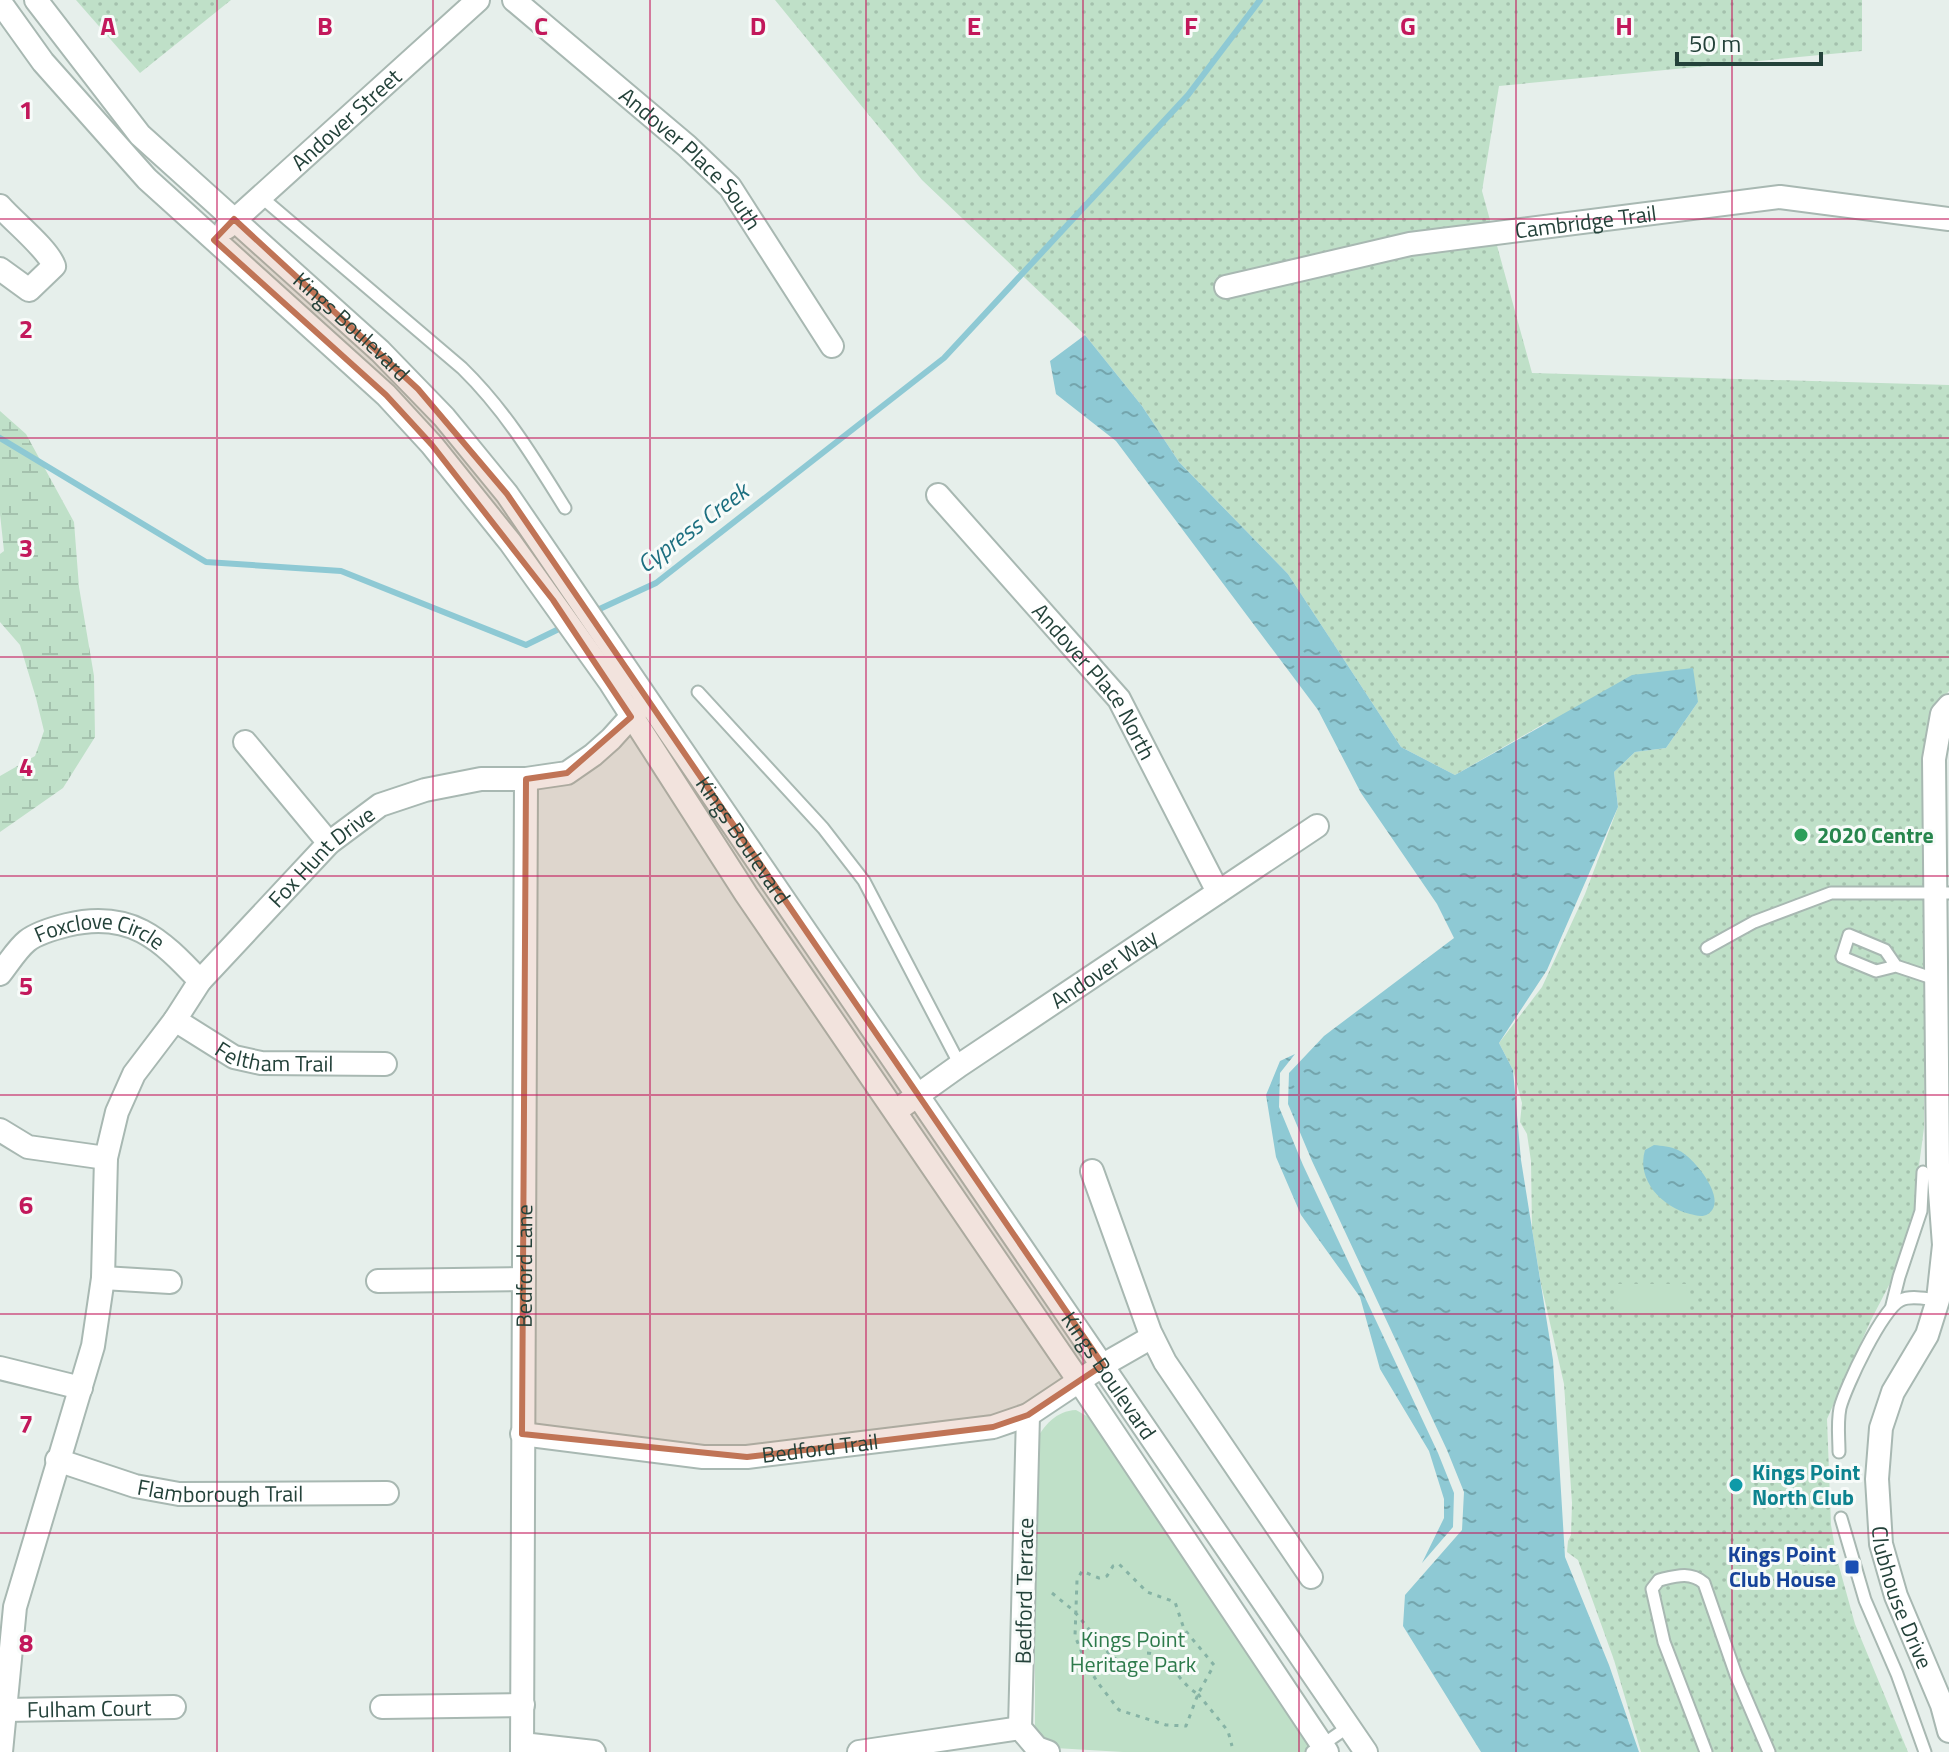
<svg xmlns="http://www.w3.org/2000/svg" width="1949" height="1752" font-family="'Titillium Web',sans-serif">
<defs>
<pattern id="grass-dots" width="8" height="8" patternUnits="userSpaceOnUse" patternTransform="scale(2)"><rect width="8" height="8" fill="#bfe0c8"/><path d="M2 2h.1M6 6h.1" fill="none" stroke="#a4c1ad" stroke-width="1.8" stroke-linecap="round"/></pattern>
<pattern id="wetland-marsh" width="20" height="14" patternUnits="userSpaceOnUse" patternTransform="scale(2)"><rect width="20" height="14" fill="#bfe0c8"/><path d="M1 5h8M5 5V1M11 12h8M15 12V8" fill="none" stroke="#a4c1ad"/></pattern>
<pattern id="water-ripples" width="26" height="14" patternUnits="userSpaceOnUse" patternTransform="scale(2)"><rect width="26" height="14" fill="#8ec9d4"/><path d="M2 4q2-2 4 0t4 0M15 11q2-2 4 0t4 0" fill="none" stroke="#74a5ad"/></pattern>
</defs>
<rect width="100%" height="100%" fill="#e6efeb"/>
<g fill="url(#grass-dots)">
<path d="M76 0H231L140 73Z"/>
<path d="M775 0H1862V51L1499 86 1482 191 1532 373 1949 385V691L1942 699 1927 735 1924 1128 1916 1188V1218L1901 1262 1871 1320 1827 1419 1831 1525 1837 1559 1855 1624 1908 1752H1641L1614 1660 1578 1560 1567 1552 1568 1541 1571 1535 1572 1503 1564 1384 1541 1284 1532 1229 1531 1161 1527 1134 1520 1122 1522 1103 1513 1070 1499 1043 1542 987 1585 894 1618 807 1614 772 1635 752 1666 748 1698 702 1545 723 1455 775 1401 747 1288 574 1179 462 1142 406 1085 335 922 180Z"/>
</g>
<path fill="url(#wetland-marsh)" d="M0 411 26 434 74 522 79 587 94 676 95 737 63 788 0 832V776L35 756 44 731 36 698 20 645 0 622V554L4 551 0 514Z"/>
<g fill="#bfe0c8">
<path d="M1615 1284H1687L1686 1310H1615Z"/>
<path d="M1076 1410 1090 1418 1312 1747 1307 1752H1123L1055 1748 1039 1738 1035 1728V1442C1044 1425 1056 1411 1076 1410Z"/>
</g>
<g fill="url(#water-ripples)">
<path d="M1085 335 1142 406 1179 462 1288 574 1401 747 1455 775 1632 675 1693 668 1698 702 1666 748 1635 752 1614 772 1618 807 1547 970 1499 1043 1513 1070 1521 1160 1553 1360 1565 1557 1609 1665 1639 1752H1481L1403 1626 1405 1595 1462 1530 1464 1492 1447 1450 1312 1161 1288 1104 1289 1073 1324 1036 1454 938 1437 904 1361 793 1318 710 1116 441 1056 394 1050 361Z"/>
<path d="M1295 1054 1280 1073 1279 1107 1303 1165 1438 1453 1454 1493 1453 1527 1422 1563 1444 1518V1499L1429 1451 1380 1369 1360 1297 1301 1215 1276 1157 1266 1095 1280 1061Z"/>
<path d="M1654 1145C1662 1146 1670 1146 1678 1150 1693 1156 1730 1201 1708 1214 1702 1218 1695 1215 1690 1214 1662 1207 1636 1180 1645 1150Z"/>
</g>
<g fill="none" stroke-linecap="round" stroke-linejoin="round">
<g stroke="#8ec9d4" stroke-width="6">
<path d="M0 438 206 562 341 571 526 645 565 626"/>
<path d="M593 612 656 583 944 358 1188 95 1260 0"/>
</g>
<defs>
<g id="lane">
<path d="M260 196 462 368C505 410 534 458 565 508"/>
<path d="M698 692 823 828 864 881 960 1065"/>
<path d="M1707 948 1754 922 1831 893H1949"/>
<path d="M1896 966 1876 971 1842 957 1849 935 1885 950 1896 966 1935 979"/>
<path d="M1892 1305 1899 1277 1921 1211 1923 1172"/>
<path d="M1839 1452C1839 1438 1837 1423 1840 1408 1845 1388 1883 1307 1901 1300 1911 1295 1926 1299 1938 1300"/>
<path d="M1841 1518 1865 1600 1897 1674 1925 1752"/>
<path d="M1312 1752 1348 1727"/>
<path d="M1706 1752 1664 1642 1652 1589 1659 1580C1676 1576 1690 1571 1704 1583L1736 1675 1769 1752"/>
</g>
<g id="street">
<path id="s1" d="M36 0 140 135 380 351 444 417 507 494 1366 1752"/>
<path id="s2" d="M514 0 687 146 730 187 832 346"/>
<path d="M0 2 43 62 147 179 386 395 432 445 510 542 610 682 746 894 1079 1381 1327 1752"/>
<path d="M0 206C14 222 48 249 54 266L29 290 0 269"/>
<path id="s3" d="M226 228 478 0"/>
<path id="s4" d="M1226 287 1410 244 1780 197 1949 219"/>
<path id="s5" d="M938 495 1119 699 1218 892"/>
<path id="s6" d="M1949 706 1942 714 1934 759 1938 1165 1944 1245 1938 1300 1927 1335 1893 1392 1881 1428 1877 1479 1881 1544 1896 1596 1942 1705 1949 1731"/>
<path d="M245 742 329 843"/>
<path id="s7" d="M0 974C8 964 17 949 27 941 37 933 55 928 67 925 130 910 160 938 200 981"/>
<path id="s8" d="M175 1020 234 1057 261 1063 385 1064"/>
<path id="s9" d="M904 1105 960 1065 1317 826"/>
<path d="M0 1130 28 1147 106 1158"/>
<path d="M1092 1171 1150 1332 1165 1362 1311 1577"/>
<path d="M103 1278 170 1282"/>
<path d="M378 1281 524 1279"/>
<path d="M0 1368 81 1388"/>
<path d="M1028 1415 1020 1728 1037 1748 1048 1752"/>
<path id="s10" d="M522 1434 703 1457H747L993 1427 1028 1415 1103 1365 1152 1337"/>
<path id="s11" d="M57 1460 135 1486 179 1494 387 1493"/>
<path d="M382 1707 523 1705"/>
<path id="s12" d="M5 1710 174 1707"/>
<path d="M522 1744 594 1752"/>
<path id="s13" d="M1 1752 15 1607 93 1346 103 1278 106 1158 117 1112 134 1074 175 1020 200 981 329 843 380 805 425 790 481 779H526L567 773 593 755 611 739 639 708"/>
<path id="s14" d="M522 1752 526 779"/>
<path d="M859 1752 1020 1728"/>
</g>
</defs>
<use href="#lane" stroke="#a8b8b2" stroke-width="15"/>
<use href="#street" stroke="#a8b8b2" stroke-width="26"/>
<g stroke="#86b3a5" stroke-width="3" stroke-dasharray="4 6" stroke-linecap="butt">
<path d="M1052 1593 1074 1611 1111 1656 1119 1661 1129 1660"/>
<path d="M1147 1653C1169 1654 1179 1684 1198 1694L1214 1665 1184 1629 1175 1602 1147 1592 1119 1564 1113 1566 1107 1576 1099 1578 1082 1571 1077 1580 1075 1636 1087 1665 1098 1683 1119 1710 1166 1725 1186 1726 1198 1694"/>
<path d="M1198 1694 1228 1731 1232 1746"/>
</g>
<use href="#lane" stroke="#fff" stroke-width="11"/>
<use href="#street" stroke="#fff" stroke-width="22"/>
</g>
<path fill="#c07456" fill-opacity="0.2" stroke="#c07456" stroke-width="6" stroke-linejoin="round" d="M234 219 418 389 507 494 1103 1365 1028 1415 993 1427 747 1457 522 1434 526 779 567 773 631 717 553 600 432 445 386 395 214 240Z"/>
<path fill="none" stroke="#c2185b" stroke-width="2" stroke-opacity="0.55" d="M217 0V1752M433 0V1752M650 0V1752M866 0V1752M1083 0V1752M1299 0V1752M1516 0V1752M1732 0V1752M0 219H1949M0 438H1949M0 657H1949M0 876H1949M0 1095H1949M0 1314H1949M0 1533H1949"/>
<circle fill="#2e9e5b" stroke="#f7fbf9" stroke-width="3" cx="1801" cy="835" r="8"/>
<circle fill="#0f9aa8" stroke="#f7fbf9" stroke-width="3" cx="1736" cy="1485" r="8"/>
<rect fill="#1a4fb4" stroke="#f7fbf9" stroke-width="3" x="1844" y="1559" width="16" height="16" rx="4"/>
<g text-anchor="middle" stroke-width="6" stroke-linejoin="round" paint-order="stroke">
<g font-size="22" fill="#24423a" stroke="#f7fbf9">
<text dy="8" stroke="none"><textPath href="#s3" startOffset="162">Andover Street</textPath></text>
<text dy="8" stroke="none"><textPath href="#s2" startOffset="238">Andover Place South</textPath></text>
<text dy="8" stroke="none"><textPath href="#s4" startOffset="366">Cambridge Trail</textPath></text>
<text dy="8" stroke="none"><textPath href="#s1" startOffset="456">Kings Boulevard</textPath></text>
<text dy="8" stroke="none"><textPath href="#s5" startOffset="244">Andover Place North</textPath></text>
<text dy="8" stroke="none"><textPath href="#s1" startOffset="1104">Kings Boulevard</textPath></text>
<text dy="8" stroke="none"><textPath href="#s13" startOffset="984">Fox Hunt Drive</textPath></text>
<text dy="8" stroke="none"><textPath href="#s7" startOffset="120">Foxclove Circle</textPath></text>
<text dy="8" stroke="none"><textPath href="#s9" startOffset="242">Andover Way</textPath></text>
<text dy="8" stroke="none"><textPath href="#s8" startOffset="110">Feltham Trail</textPath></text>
<text dy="8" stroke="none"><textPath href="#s14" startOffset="486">Bedford Lane</textPath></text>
<text dy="8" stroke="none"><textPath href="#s1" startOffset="1752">Kings Boulevard</textPath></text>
<text dy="8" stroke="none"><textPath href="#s10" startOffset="300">Bedford Trail</textPath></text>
<text dy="8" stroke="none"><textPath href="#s11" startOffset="168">Flamborough Trail</textPath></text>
<text transform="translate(1024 1591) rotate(-89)" y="8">Bedford Terrace</text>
<text dy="8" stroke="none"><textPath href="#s6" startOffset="912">Clubhouse Drive</textPath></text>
<text dy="8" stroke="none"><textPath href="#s12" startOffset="84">Fulham Court</textPath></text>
</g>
<g font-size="22" font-weight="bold" fill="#27864d" stroke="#f7fbf9" text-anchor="start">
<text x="1817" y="843">2020 Centre</text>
</g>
<g font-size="22" font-weight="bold" fill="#0d838f" stroke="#f7fbf9" text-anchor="start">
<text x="1752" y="1480">Kings Point<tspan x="1752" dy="25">North Club</tspan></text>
</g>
<g font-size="22" font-weight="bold" fill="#164399" stroke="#f7fbf9" text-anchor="end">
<text x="1836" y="1562">Kings Point<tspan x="1836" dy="25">Club House</tspan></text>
</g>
<g font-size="22" fill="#2d7a4b" stroke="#f7fbf9">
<text x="1133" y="1647">Kings Point<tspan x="1133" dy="25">Heritage Park</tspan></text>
</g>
<g font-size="24" font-style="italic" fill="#1c6f80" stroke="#f7fbf9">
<text transform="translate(693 528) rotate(-37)" y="8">Cypress Creek</text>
</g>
</g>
<g font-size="26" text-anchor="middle" font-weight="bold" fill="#c2185b" stroke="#f7fbf9" stroke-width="6" stroke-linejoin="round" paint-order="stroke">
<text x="108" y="35">A</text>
<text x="325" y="35">B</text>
<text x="541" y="35">C</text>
<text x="758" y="35">D</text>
<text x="974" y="35">E</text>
<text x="1191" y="35">F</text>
<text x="1408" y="35">G</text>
<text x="1624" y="35">H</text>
<text x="26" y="119">1</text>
<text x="26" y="338">2</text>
<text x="26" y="557">3</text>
<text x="26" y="776">4</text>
<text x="26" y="995">5</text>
<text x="26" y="1214">6</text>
<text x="26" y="1433">7</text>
<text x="26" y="1652">8</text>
</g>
<path d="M1677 52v12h144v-12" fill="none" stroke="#24423a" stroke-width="4"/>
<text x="1689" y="52" font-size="24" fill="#24423a" stroke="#f7fbf9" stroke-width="6" paint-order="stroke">50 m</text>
</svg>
